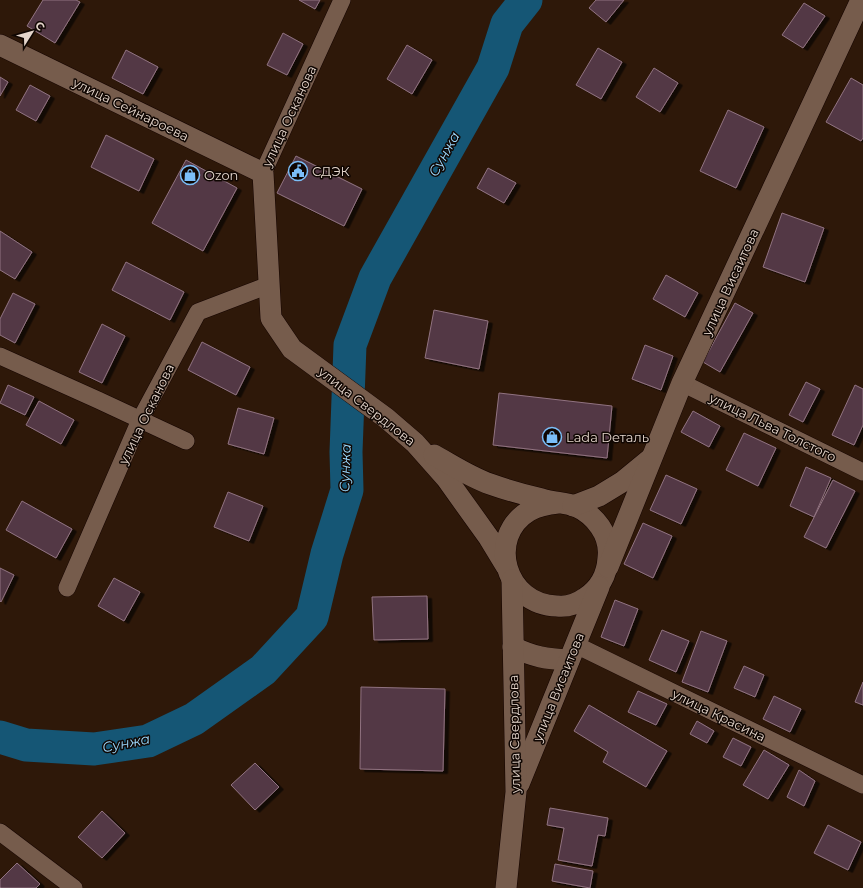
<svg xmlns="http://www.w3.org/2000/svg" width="863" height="888" font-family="Montserrat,sans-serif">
<defs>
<filter id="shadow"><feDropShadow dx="4.5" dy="2.5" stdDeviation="0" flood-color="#0009"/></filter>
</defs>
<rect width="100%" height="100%" fill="#2e1809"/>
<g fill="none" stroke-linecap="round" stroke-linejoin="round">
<path stroke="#155675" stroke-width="33" d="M0 737 26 745 94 749 148 741 194 719 263 670 312 617 327 554 347 490 346 452 350 345 375 278 493 68 507 24 526 0"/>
</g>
<g fill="#533845" stroke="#917381" filter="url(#shadow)">
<path d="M43 0H76L80 2 55 43 27 26Z"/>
<path d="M299 0H320L315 9Z"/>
<path d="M596 0H624L606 22 589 8Z"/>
<path d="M804 3 825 16 803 48 782 35Z"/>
<path d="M283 33 303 44 287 75 267 65Z"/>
<path d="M407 45 432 60 412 94 387 79Z"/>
<path d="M598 48 622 62 601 99 576 85Z"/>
<path d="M126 50 158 67 143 94 112 78Z"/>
<path d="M654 68 678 83 660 112 636 97Z"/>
<path d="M0 77 8 82 0 96Z"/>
<path d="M851 78 863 85V138L861 141 826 122Z"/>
<path d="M30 85 50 96 36 121 16 110Z"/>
<path d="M728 110 764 127 736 188 700 171Z"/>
<path d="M106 135 154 159 139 191 91 167Z"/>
<path d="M296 156 362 189 344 226 277 193Z"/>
<path d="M186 160 237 188 203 251 152 223Z"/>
<path d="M488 168 516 183 504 203 477 188Z"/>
<path d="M782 213 824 228 805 282 763 267Z"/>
<path d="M0 231 32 252 15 279 0 270Z"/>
<path d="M126 262 184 292 170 320 112 290Z"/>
<path d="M666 275 698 293 685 317 653 299Z"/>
<path d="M13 293 35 304 15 343 0 335V319Z"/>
<path d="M735 303 753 313 720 372 703 362Z"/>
<path d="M434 310 488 321 479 369 425 358Z"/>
<path d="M102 324 125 336 102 383 79 372Z"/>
<path d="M202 342 250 367 236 395 188 370Z"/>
<path d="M645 345 673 356 661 390 632 379Z"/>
<path d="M806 382 820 389 803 422 789 415Z"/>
<path d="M8 385 34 397 25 415 0 403Z"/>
<path d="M855 385 863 389V425L854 445 832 435Z"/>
<path d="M499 393 612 406 607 458 493 445Z"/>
<path d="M39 401 74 420 61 444 26 425Z"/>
<path d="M238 408 274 418 264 454 228 444Z"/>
<path d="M693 411 720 426 709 447 681 432Z"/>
<path d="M744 433 776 448 758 486 726 470Z"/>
<path d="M806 467 831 478 814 517 790 506Z"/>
<path d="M666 475 697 489 681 524 650 510Z"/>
<path d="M833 480 855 491 826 548 804 537Z"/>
<path d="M228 492 263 506 249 541 214 527Z"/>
<path d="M22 501 72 529 56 558 6 530Z"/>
<path d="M643 523 672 536 653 578 624 564Z"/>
<path d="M0 568 14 575 1 602 0 601Z"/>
<path d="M114 578 140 592 124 621 98 606Z"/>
<path d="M427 596 428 639 374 640 372 597Z"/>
<path d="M615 600 638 609 624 646 601 637Z"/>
<path d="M662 630 689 641 676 672 649 660Z"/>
<path d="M701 631 727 641 708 692 682 682Z"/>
<path d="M744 666 764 675 755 697 734 688Z"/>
<path d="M863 682V705L855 702Z"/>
<path d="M361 687 445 689 443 771 360 769Z"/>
<path d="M638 691 667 704 656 725 628 712Z"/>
<path d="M774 696 801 709 790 732 763 719Z"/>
<path d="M589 705 667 751 646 787 603 762 608 752 574 731Z"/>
<path d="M697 721 714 731 707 743 690 734Z"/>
<path d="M733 738 751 747 741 766 723 757Z"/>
<path d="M764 750 789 765 768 799 743 785Z"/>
<path d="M255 763 279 787 255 810 231 785Z"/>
<path d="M799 770 815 781 804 806 787 797Z"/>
<path d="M550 808 608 818 605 836 598 835 592 866 558 860 564 828 547 825Z"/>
<path d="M102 811 125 833 102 858 78 837Z"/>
<path d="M828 825 861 842 848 870 814 853Z"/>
<path d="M17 863 40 884 36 888H1L0 887V880Z"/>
<path d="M555 864 593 871 590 888 552 881Z"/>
</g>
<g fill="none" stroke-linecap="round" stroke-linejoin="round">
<defs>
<g id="minor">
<path d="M263 173 342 0"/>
<path d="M0 356 98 400 186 441"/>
<path d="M682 383 863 472"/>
<path d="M67 588 140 420 198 312 269 285"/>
<path d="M576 645 863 785"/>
<path d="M0 832 74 888"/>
</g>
<g id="tertiary">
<path d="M0 45 263 173 271 318 292 349 386 418 415 443 446 478 489 538 506 566"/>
<path d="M434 455C452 465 470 477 490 484 507 490 525 495 542 499 552 502 566 503 575 506 595 515 611 535 608 558 607 575 599 589 585 598 577 604 567 607 557 606 505 605 486 537 529 511 538 506 548 504 558 503"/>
<path d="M573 506 599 496 622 482 650 459"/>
<path d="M608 567 682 383 861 0"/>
<path d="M513 647C534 657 546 659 569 660"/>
<path d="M519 784 599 587"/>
<path d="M506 888 516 792 512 580"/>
</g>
</defs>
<use href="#minor" stroke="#150400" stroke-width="18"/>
<use href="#tertiary" stroke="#150400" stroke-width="22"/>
<use href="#minor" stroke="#765c4c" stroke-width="17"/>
<use href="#tertiary" stroke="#765c4c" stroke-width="21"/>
</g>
<defs>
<symbol id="civic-ring" viewBox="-11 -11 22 22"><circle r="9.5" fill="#0f0602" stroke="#7bbef8" stroke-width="1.5"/><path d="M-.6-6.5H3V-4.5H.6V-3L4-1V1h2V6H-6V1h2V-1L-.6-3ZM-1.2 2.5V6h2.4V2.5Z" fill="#7bbef8"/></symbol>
<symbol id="shop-ring" viewBox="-11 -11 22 22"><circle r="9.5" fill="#0f0602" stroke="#7bbef8" stroke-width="1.5"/><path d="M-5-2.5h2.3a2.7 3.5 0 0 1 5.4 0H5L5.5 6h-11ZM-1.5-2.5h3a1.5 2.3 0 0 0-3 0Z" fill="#7bbef8"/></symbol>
</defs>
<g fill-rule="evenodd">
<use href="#civic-ring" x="287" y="160" width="22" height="22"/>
<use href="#shop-ring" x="179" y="164" width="22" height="22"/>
<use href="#shop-ring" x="541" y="426" width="22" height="22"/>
</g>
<g text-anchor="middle" stroke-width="3" stroke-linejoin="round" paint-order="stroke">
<g font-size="13" fill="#e4d5cb" stroke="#0f0602">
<text transform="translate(131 109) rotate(26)" y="5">улица Сейнароева</text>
<text transform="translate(289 116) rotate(-65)" y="5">улица Осканова</text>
<text transform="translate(730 282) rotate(-65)" y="5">улица Висаитова</text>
<text transform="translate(367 406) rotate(38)" y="5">улица Свердлова</text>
<text transform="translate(146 414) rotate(-64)" y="5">улица Осканова</text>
<text transform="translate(773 427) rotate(26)" y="5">улица Льва Толстого</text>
<text transform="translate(558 687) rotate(-68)" y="5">улица Висаитова</text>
<text transform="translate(719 715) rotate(26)" y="5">улица Красина</text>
<text transform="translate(514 734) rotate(-91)" y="5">улица Свердлова</text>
</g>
<g font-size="13" fill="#e4d5cb" stroke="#0f0602" text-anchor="start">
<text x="312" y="176">СДЭК</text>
<text x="204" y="180">Ozon</text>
<text x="566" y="442">Lada Dеталь</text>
</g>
<g font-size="14" font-style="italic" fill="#9cd8fc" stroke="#0f0602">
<text transform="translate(444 154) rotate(-61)" y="5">Сунжа</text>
<text transform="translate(345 468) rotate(-88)" y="5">Сунжа</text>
<text transform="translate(126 743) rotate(-11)" y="5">Сунжа</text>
</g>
</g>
<g transform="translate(32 32) rotate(53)" stroke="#0f0602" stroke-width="3" paint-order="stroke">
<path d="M0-3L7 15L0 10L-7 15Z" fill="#e4d5cb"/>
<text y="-6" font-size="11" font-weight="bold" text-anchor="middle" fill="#e4d5cb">С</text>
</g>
</svg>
